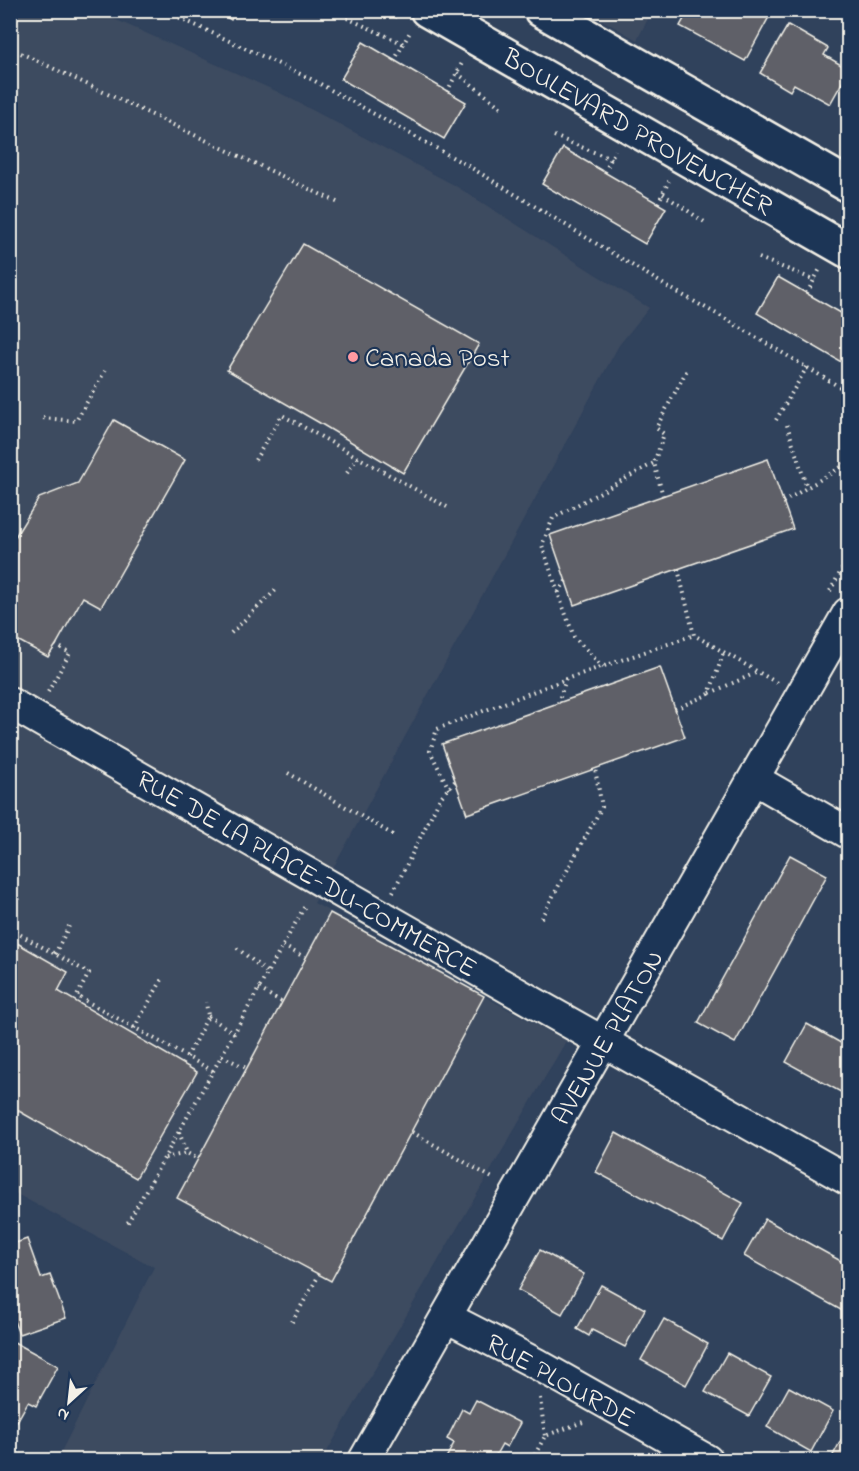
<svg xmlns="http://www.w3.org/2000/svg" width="859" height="1471" font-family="'Indie Flower',sans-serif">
<rect width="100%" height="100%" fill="#30425c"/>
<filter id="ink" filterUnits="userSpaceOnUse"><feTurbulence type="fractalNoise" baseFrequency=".0167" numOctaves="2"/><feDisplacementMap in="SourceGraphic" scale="12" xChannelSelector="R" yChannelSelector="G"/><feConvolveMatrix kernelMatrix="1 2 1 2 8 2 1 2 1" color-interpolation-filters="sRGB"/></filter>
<g filter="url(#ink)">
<g fill="#3e4b60">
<path d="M10 11H96L278 92 454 185 649 308 619 345 314 903 566 1041 322 1460H67L59 1456 154 1267 11 1191Z"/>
<path d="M586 11H652L637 40Z"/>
</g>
<g fill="#5e6168" stroke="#f4f1e8" stroke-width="1.5">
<path d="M215 10H236L231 20Z"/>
<path d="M689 10H760L770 15 745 61 680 26Z"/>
<path d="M788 25 828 48 824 55 848 69V72L830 104 794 84 790 91 760 73Z"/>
<path d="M363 42 466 102 444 139 341 79Z"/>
<path d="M563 148 666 208 645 244 542 184Z"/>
<path d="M303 244 479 344 403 473 318 422 227 370Z"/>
<path d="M778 277 848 317V366L757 313Z"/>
<path d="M114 420 185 460 101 607 83 597 56 645 48 657 10 636V545L39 498 78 483Z"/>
<path d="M768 459 793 529 574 605 550 535Z"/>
<path d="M660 667 685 737 467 814 442 744Z"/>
<path d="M790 855 827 875 735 1043 698 1023Z"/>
<path d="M330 913 484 996 331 1281 177 1198Z"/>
<path d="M10 939 68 972 58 991 197 1072 136 1178 10 1106Z"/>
<path d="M807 1024 848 1047V1096L786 1062Z"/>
<path d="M616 1133 743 1203 723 1241 596 1172Z"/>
<path d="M765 1219 848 1265V1314L744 1256Z"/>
<path d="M27 1239 41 1278 50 1275 66 1318 19 1334 10 1311V1245Z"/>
<path d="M540 1250 584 1274 562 1314 518 1290Z"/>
<path d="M601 1285 645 1309 625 1347 592 1330 589 1336 577 1329Z"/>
<path d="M664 1319 708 1344 686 1385 641 1360Z"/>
<path d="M14 1342 58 1366 36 1406 28 1402 10 1434V1348Z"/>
<path d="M727 1353 771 1377 749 1416 705 1392Z"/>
<path d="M789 1387 833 1411 811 1452 767 1427Z"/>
<path d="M476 1400 520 1423 507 1447 502 1444 493 1460H445L454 1443 447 1439 462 1409 469 1413Z"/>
<path d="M848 1427V1460H834L831 1459Z"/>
</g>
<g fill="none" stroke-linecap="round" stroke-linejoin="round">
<defs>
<g id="street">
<path d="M10 703 538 1005 848 1180"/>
<path d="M754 779 848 833"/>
<path d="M446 1317 535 1363 707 1460"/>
<path d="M364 1460 848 613"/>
</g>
<g id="secondary">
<path d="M427 10 848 251"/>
<path d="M541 10 848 185"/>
</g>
</defs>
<use href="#street" stroke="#f4f1e8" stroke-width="34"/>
<use href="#secondary" stroke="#f4f1e8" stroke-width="38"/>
<g stroke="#f4f1e8" stroke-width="4" stroke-dasharray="1.5 4.5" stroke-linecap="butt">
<path d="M163 10 313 80 470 167 668 287 724 318 848 392"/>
<path d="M385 10 400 19"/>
<path d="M347 18 404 44"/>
<path d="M10 48 341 204"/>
<path d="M394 61 410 32"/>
<path d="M457 73 503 109"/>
<path d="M447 92 462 63"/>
<path d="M554 136 611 159"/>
<path d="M605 172 615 150"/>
<path d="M663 194 706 223"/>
<path d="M658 203 669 181"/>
<path d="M759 258 815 280"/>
<path d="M807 293 821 267"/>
<path d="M43 418 76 421 105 371"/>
<path d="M776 420 807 367"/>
<path d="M787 425 807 488"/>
<path d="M255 460 282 415 447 507"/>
<path d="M347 473 358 457"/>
<path d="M663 496 654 463 664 434 656 428 687 370"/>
<path d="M783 502 848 463"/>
<path d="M678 569 694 635 777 683"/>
<path d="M566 581 558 593 574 637 603 667"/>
<path d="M830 591 848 558"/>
<path d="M558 593 542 545 553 518 654 463"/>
<path d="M231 633 278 588"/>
<path d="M48 692 70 653 56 645"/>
<path d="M710 693 758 672"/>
<path d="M558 703 566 679 694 635"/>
<path d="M675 709 709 694 724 652"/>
<path d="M288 773 395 836"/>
<path d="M449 789 430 751 437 729 566 679"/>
<path d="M393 892 440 798 455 781"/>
<path d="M10 915 19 898"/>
<path d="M541 918 602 807 595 769"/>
<path d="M10 929 89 973 77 996 213 1071 127 1224"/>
<path d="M283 946 306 958"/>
<path d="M237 948 268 973"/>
<path d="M55 954 69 926"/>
<path d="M259 989 282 1002"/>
<path d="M208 1016 234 1033"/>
<path d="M134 1028 163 978"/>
<path d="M222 1056 246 1068"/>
<path d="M187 1057 208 1016 206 1002"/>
<path d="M213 1071 306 904"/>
<path d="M179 1132 187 1153"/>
<path d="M412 1132 494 1179"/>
<path d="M165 1158 187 1153 198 1159"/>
<path d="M292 1322 319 1275"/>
<path d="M540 1398 545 1436"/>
<path d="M532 1460 545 1436 583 1422"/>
</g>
<use href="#street" stroke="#1d3557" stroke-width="30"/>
<use href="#secondary" stroke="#1d3557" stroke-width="33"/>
</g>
</g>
<circle fill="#ff9aa2" stroke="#1d3557" stroke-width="2" cx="353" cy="357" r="6"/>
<g text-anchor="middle" stroke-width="4.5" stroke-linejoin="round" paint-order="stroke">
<g font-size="27" fill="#f4f1e8" stroke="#1d3557">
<text transform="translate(638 131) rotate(30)" y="9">BOULEVARD PROVENCHER</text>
<text transform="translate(307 873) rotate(30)" y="9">RUE DE LA PLACE-DU-COMMERCE</text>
<text transform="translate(607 1037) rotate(-60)" y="9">AVENUE PLATON</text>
<text transform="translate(561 1380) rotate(29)" y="9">RUE PLOURDE</text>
</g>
<g font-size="27" fill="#f4f1e8" stroke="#1d3557" text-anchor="start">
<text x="365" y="366">Canada Post</text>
</g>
</g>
<rect width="859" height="1471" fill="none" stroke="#1d3557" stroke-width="36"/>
<rect x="18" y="18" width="823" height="1435" fill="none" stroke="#f4f1e8" stroke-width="2" filter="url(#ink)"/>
<g transform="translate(69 1402) rotate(207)" stroke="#1d3557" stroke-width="4.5" paint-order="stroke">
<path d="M0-4.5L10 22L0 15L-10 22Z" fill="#f4f1e8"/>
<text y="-9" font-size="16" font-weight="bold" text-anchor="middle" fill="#f4f1e8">N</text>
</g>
</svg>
